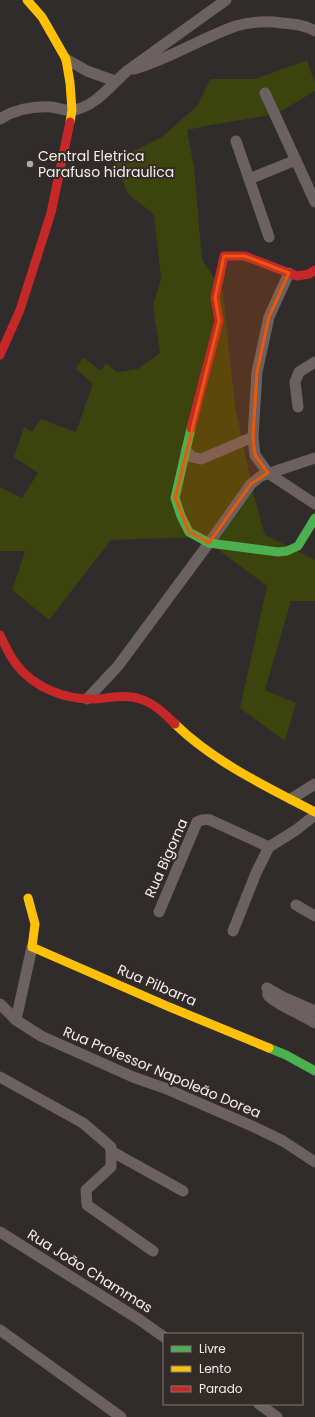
<svg xmlns="http://www.w3.org/2000/svg" width="315" height="1417" font-family="Poppins,sans-serif">
<rect width="100%" height="100%" fill="#302c2b"/>
<path fill="#3a440c" d="M307 60 315 84V91L276 114 217 124 187 130 194 167 202 259 223 293 235 406 253 492 265 535 315 560V601H291L265 690 296 703 285 741 240 708 267 586 201 537 111 540 49 620 12 590 25 551H0V487L22 498 38 473 14 457 24 427 32 432 41 419 76 432 93 384 76 369 83 357 101 371 106 363 117 372 138 369 160 353 153 306 161 278 154 214 129 195 114 161 162 137 198 105 210 79H255Z"/>
<g fill="none" stroke-linecap="round" stroke-linejoin="round">
<g stroke="#6b6161" stroke-width="11">
<path d="M66 59 87 71 115 81"/>
<path d="M134 69C170 59 201 38 236 26 250 22 268 21 282 23 294 24 305 25 315 31"/>
<path d="M265 93 315 202"/>
<path d="M0 119C16 109 32 106 51 107 58 108 65 111 72 110 93 109 112 84 127 71L226 0"/>
<path d="M236 141 269 237"/>
<path d="M249 179 296 160"/>
<path d="M298 407 295 382 299 372 315 362"/>
<path d="M253 437 257 372 269 317 289 273"/>
<path d="M186 451 192 457 201 459 253 437 255 455 268 473 315 504"/>
<path d="M87 699 118 666 209 543 251 484 261 476 315 458"/>
<path d="M291 799 315 784"/>
<path d="M296 905 315 916"/>
<path d="M159 912 197 822C202 819 205 819 210 820L269 847"/>
<path d="M233 931 256 873 269 847 296 830 315 815"/>
<path d="M267 988C268 990 268 993 268 995 272 1002 306 1017 315 1023"/>
<path d="M267 988 283 997 315 1011"/>
<path d="M0 1004 16 1020 41 1036 133 1077 167 1089 252 1126 283 1141 315 1162"/>
<path d="M16 1020 32 947"/>
<path d="M0 1077 83 1123 111 1147V1167L86 1190 87 1205 153 1251"/>
<path d="M111 1151 183 1191"/>
<path d="M0 1232 140 1320 164 1337"/>
<path d="M0 1330 121 1417"/>
<path d="M259 1404 277 1417"/>
</g>
<g stroke="#4caf50" stroke-width="9">
<path d="M191 428 175 498 181 516 189 532 209 543 278 552 287 551 298 546 315 518"/>
<path d="M269 1048 286 1055 315 1071"/>
</g>
<g stroke="#ffc107" stroke-width="9">
<path d="M27 0 42 17 66 59 70 83 72 110 70 122"/>
<path d="M175 724C214 762 267 787 315 812"/>
<path d="M28 898 35 924 32 947 167 1006 269 1048"/>
</g>
<g stroke="#c62828" stroke-width="9">
<path d="M0 355 20 310 51 213 70 122"/>
<path d="M191 428 219 321 215 298 224 256H245L297 276 309 274 315 270"/>
<path d="M0 635C5 645 9 655 16 664 34 688 66 700 95 699 110 698 126 694 140 699 154 703 165 714 175 724"/>
</g>
</g>
<path fill="#e8590c" fill-opacity="0.2" stroke="#e8590c" stroke-width="3" stroke-linejoin="round" d="M224 256H245L289 273 269 317 257 372 253 437 255 455 268 473 251 484 209 543 189 532 175 498 219 321 215 298Z"/>
<circle fill="#afaaa8" stroke="#332b28" stroke-width="1.5" cx="30" cy="164" r="4"/>
<g text-anchor="middle" stroke-width="4" stroke-linejoin="round" paint-order="stroke">
<g font-size="14" fill="#f3eeec" stroke="#332b28" text-anchor="start">
<text x="38" y="161">Central Eletrica<tspan x="38" dy="16">Parafuso hidraulica</tspan></text>
</g>
<g font-size="14" fill="#f3eeec" stroke="#332b28">
<text transform="translate(166 858) rotate(-66)" y="5">Rua Bigorna</text>
<text transform="translate(157 985) rotate(23)" y="5">Rua Pilbarra</text>
<text transform="translate(162 1072) rotate(23)" y="5">Rua Professor Napoleão Dorea</text>
<text transform="translate(90 1271) rotate(32)" y="5">Rua João Chammas</text>
</g>
</g>
<rect x="163" y="1333" width="140" height="72" fill="#332b28" stroke="#807976"/>
<rect x="171" y="1346" width="20" height="6" fill="#4caf50" stroke="#807976"/>
<text x="199" y="1353" font-size="12" fill="#f3eeec">Livre</text>
<rect x="171" y="1366" width="20" height="6" fill="#ffc107" stroke="#807976"/>
<text x="199" y="1373" font-size="12" fill="#f3eeec">Lento</text>
<rect x="171" y="1386" width="20" height="6" fill="#c62828" stroke="#807976"/>
<text x="199" y="1393" font-size="12" fill="#f3eeec">Parado</text>
</svg>
